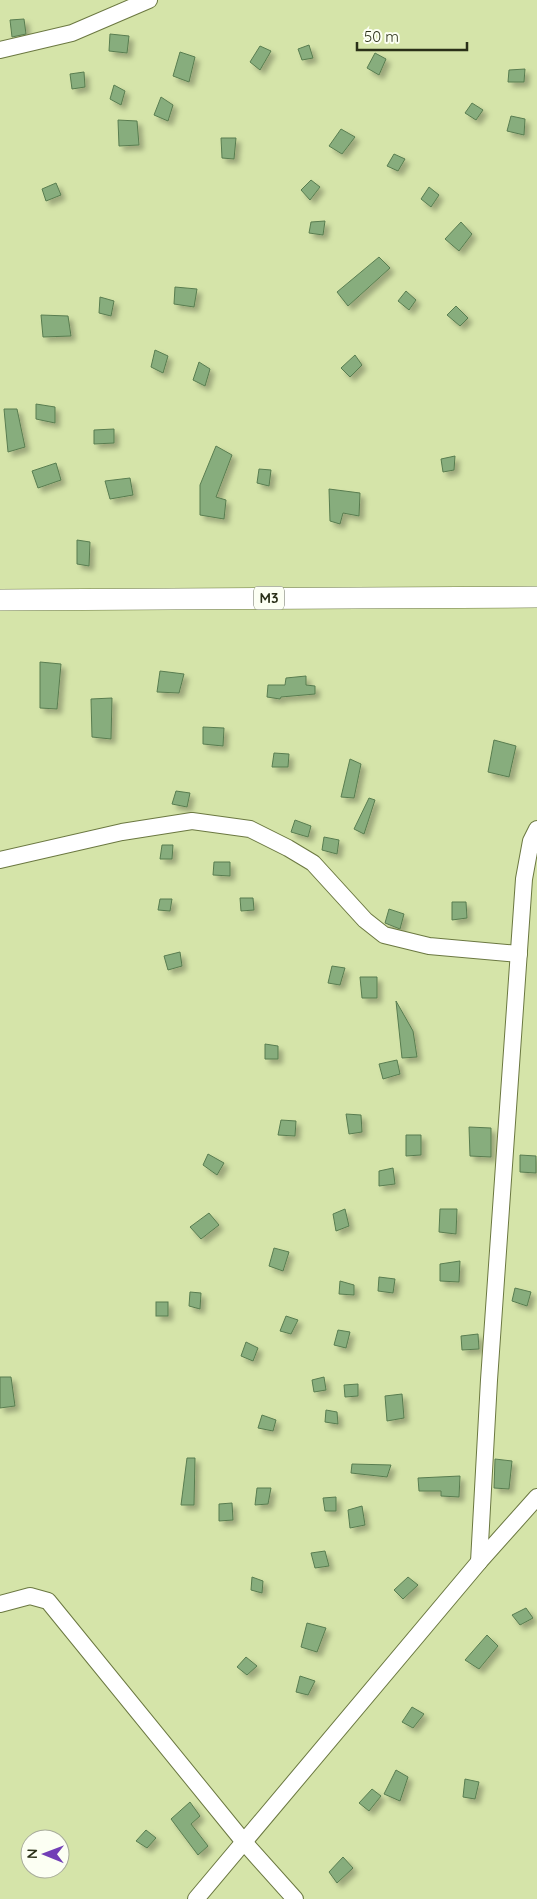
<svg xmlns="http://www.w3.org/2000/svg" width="537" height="1899" font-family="Quicksand,sans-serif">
<defs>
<filter id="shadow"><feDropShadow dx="4.5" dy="4.5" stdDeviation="2.5" flood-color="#0004"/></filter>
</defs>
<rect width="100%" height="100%" fill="#d5e4a9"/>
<g fill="#87ad7d" stroke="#597d50" filter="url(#shadow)">
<path d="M24 19 26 34 12 37 10 20Z"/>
<path d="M110 34 129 36 127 53 109 51Z"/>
<path d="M309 45 313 58 302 60 298 49Z"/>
<path d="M260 46 271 51 260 70 250 62Z"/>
<path d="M180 52 195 57 189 82 173 76Z"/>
<path d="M375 53 386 59 379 75 367 68Z"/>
<path d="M525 69 524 82H508L509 70Z"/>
<path d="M84 72 85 87 72 89 70 74Z"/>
<path d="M114 85 125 91 121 105 110 99Z"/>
<path d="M161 97 173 105 168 121 154 115Z"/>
<path d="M472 103 483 110 476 120 465 113Z"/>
<path d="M511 116 525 119 524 135 507 131Z"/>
<path d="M118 120 137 121 139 145 119 146Z"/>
<path d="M341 129 355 137 342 154 329 146Z"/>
<path d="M221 138H236L234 159 222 158Z"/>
<path d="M394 154 405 159 398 171 387 166Z"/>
<path d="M311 180 320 187 310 200 301 190Z"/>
<path d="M56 183 61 195 46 201 42 189Z"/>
<path d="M429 187 439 195 431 207 421 199Z"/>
<path d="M325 221 323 235 309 233 311 222Z"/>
<path d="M461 222 472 234 459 251 445 239Z"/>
<path d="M379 257 390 268 348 306 337 292Z"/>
<path d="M175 287 197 289 194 307 174 304Z"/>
<path d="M406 291 416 300 409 310 398 301Z"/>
<path d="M100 297 114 301 111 316 99 313Z"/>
<path d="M456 306 468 318 460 326 447 315Z"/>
<path d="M41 315 68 316 71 336 43 337Z"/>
<path d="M155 350 168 356 163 373 151 367Z"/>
<path d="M355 355 362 365 350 377 341 368Z"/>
<path d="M199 362 210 369 205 386 193 380Z"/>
<path d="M36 404 55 407V423L36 419Z"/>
<path d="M4 409H17L25 447 8 452Z"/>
<path d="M114 429V443L94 444V430Z"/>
<path d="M216 446 232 455 216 497 226 500 224 519 200 515V485Z"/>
<path d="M455 456 454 470 443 472 441 459Z"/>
<path d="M56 463 61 480 38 488 32 471Z"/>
<path d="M259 469 271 470 269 486 257 483Z"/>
<path d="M130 478 133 495 110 499 105 481Z"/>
<path d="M329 489 360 493 359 516 343 513 340 524 330 521Z"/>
<path d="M77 540 90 542 89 566 77 564Z"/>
<path d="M40 662 61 664 57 709 40 708Z"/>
<path d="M160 671 184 674 179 693 157 692Z"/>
<path d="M306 676V685L315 686V694L281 697 280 699 267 697 268 685H285L286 678Z"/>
<path d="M112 698 111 739 92 737 91 699Z"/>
<path d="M203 727 224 728 223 746 203 744Z"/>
<path d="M494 740 516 746 509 777 488 772Z"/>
<path d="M274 753 289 754 288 767H272Z"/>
<path d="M350 759 361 764 354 798 341 797Z"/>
<path d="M176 791 190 793 187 807 172 804Z"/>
<path d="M369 798 375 800 364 834 354 829Z"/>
<path d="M295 820 311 826 308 837 291 832Z"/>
<path d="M324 837 339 840 337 854 322 850Z"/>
<path d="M162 845H173L172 859H160Z"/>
<path d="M214 862H230V876L213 875Z"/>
<path d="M240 898H253L254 910 241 911Z"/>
<path d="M160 899H172L170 911 158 910Z"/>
<path d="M452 902H466L467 918 452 920Z"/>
<path d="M389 909 404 914 400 929 385 923Z"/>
<path d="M180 952 182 966 168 970 164 956Z"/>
<path d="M332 966 345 968 340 985 328 983Z"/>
<path d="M360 977H377V998H362Z"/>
<path d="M396 1001 413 1031 417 1057 402 1058Z"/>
<path d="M265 1044 278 1046V1059H265Z"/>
<path d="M397 1060 400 1074 383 1079 379 1064Z"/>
<path d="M346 1114 361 1115 362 1132 349 1134Z"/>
<path d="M281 1120 296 1121 295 1136 278 1135Z"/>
<path d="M469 1127 491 1128V1157L470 1156Z"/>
<path d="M406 1135H421V1155L406 1156Z"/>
<path d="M208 1154 224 1163 217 1175 203 1165Z"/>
<path d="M520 1155 536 1156V1173L520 1172Z"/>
<path d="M393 1168 395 1184 379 1186V1171Z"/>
<path d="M345 1209 349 1226 336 1231 333 1214Z"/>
<path d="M440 1209H457L456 1234 439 1232Z"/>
<path d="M209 1213 219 1225 201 1239 190 1227Z"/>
<path d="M274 1248 289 1252 283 1271 269 1266Z"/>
<path d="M460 1261 459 1282 440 1281V1264Z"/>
<path d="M379 1277 395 1279 393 1293 378 1291Z"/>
<path d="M340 1281 354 1285V1295L339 1294Z"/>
<path d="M515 1288 531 1292 527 1306 512 1301Z"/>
<path d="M190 1292 201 1293 200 1309 189 1306Z"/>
<rect x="156" y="1302" width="12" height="14"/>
<path d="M286 1316 298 1320 291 1334 280 1331Z"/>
<path d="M338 1330 350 1332 346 1348 334 1345Z"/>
<path d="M478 1334 479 1349 462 1350 461 1336Z"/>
<path d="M246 1342 258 1348 253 1361 241 1356Z"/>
<path d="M0 1377H11L15 1406 0 1408Z"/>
<path d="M324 1377 326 1390 314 1392 312 1380Z"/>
<path d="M358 1384V1396L345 1397 344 1385Z"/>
<path d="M402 1394 404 1418 387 1421 385 1396Z"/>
<path d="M326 1410 337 1412 338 1424 325 1422Z"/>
<path d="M262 1415 276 1420 273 1431 258 1428Z"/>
<path d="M187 1458H195L194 1505H181Z"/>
<path d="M495 1459 512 1461 509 1489 494 1488Z"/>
<path d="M352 1464 391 1465 387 1477 351 1473Z"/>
<path d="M460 1476 459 1497 441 1496V1491H419L418 1478Z"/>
<path d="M257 1488H271L268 1504 255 1505Z"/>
<path d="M336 1497V1511H325L323 1498Z"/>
<path d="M232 1503 233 1520 219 1521V1504Z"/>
<path d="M362 1506 365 1525 350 1528 348 1510Z"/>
<path d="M325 1551 329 1566 315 1568 311 1553Z"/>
<path d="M252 1577 263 1581 262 1593 251 1590Z"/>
<path d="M408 1577 418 1585 403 1599 394 1590Z"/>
<path d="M526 1608 533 1618 520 1625 512 1615Z"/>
<path d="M307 1623 326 1628 317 1652 301 1647Z"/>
<path d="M487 1635 498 1646 479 1669 465 1660Z"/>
<path d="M246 1657 257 1666 247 1675 237 1667Z"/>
<path d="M300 1676 315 1681 308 1695 296 1692Z"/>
<path d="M412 1707 424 1714 413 1728 402 1722Z"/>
<path d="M396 1770 408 1777 400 1801 384 1794Z"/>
<path d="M465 1779 479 1782 475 1799 463 1797Z"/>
<path d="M372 1789 381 1796 369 1811 359 1803Z"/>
<path d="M190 1802 200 1816 191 1824 208 1846 198 1855 171 1819Z"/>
<path d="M146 1830 156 1838 147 1848 136 1841Z"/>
<path d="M343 1857 353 1868 337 1883 329 1872Z"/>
</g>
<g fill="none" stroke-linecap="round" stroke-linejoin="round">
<defs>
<g id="minor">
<path d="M0 50 72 33 149 0"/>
<path d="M0 860 122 832 192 821 250 829 288 848 313 863 365 920 384 935 429 946 519 954"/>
<path d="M479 1562 489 1380 524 879 531 841 537 829"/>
<path d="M0 1604 30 1596 48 1601 244 1842 295 1899"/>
<path d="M196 1899 479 1562 537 1497"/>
</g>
<path id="major" d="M0 600 537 597"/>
</defs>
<use href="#minor" stroke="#6b7841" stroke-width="18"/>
<use href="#major" stroke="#6b7841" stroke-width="22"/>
<use href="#minor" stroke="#fff" stroke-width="16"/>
<use href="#major" stroke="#fff" stroke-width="21"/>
</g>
<g text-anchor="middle" stroke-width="4.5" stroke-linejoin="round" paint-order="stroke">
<rect fill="#fcfff3" stroke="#696e5a" stroke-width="1" x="254" y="586.5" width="30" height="23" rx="4"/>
<g font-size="14" font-weight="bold" fill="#2a3018">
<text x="269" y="603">M3</text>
</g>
</g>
<g transform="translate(45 1854) rotate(271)"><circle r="24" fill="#fcfff3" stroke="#a8ac9b"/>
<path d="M0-4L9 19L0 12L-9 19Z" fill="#723fb6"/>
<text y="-8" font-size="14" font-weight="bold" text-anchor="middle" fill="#2a3018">N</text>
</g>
<path d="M357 42v8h110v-8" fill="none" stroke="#2a3018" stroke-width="2.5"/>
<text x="364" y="42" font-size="15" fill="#2a3018" stroke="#fcfff3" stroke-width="4" paint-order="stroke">50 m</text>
</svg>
